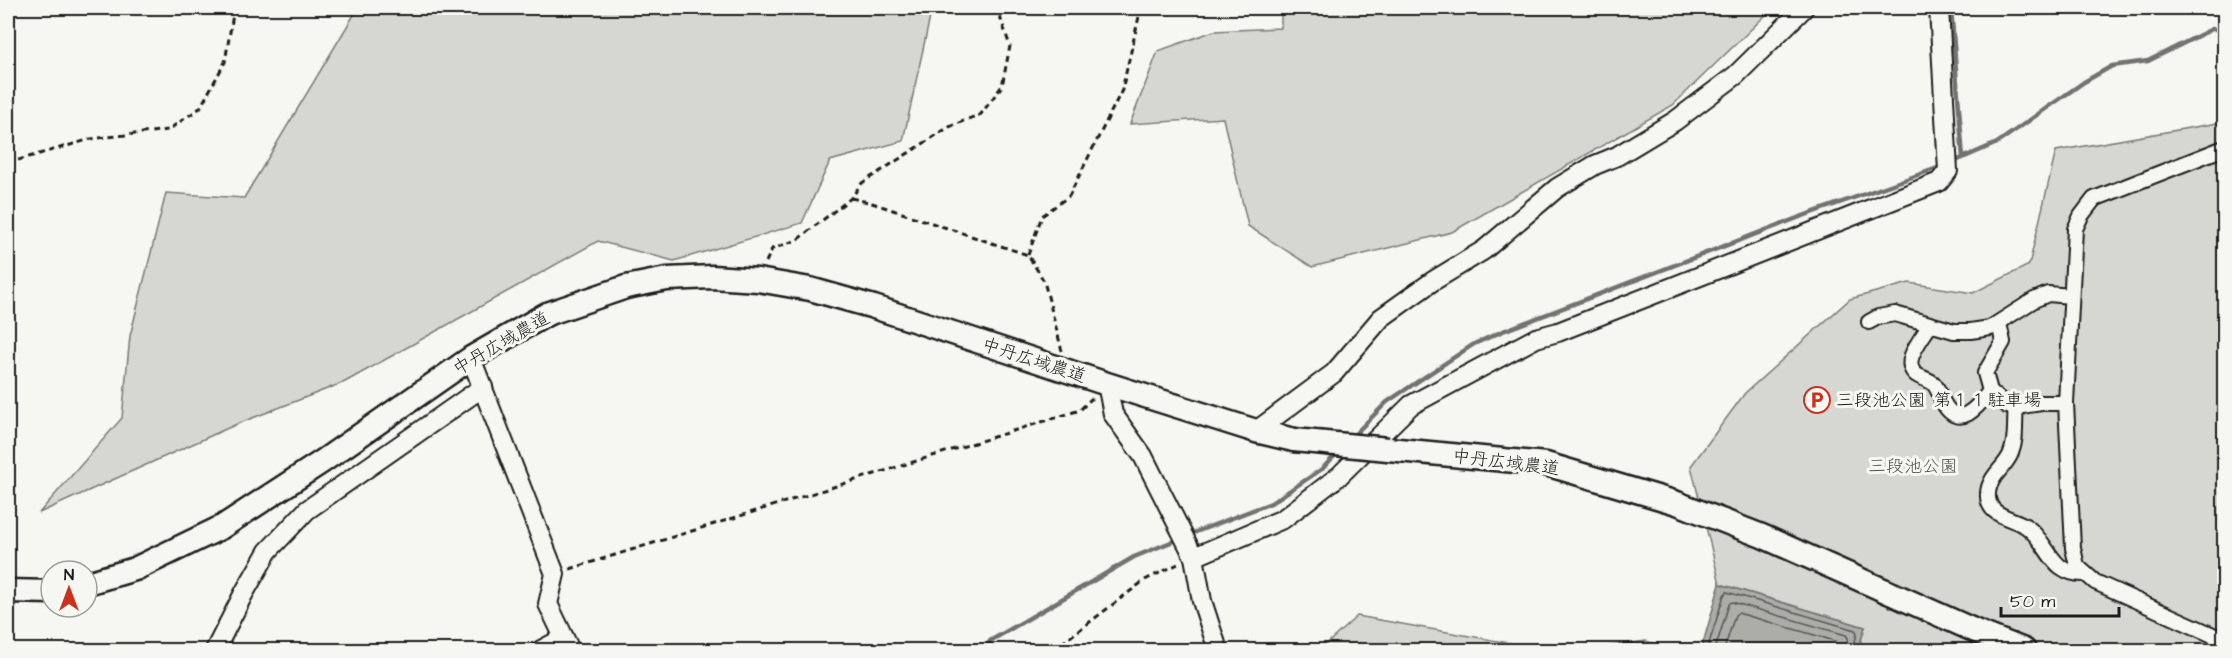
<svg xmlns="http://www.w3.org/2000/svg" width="2232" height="658" font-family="'Architects Daughter','Klee One',sans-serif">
<rect width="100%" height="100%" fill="#f6f6f2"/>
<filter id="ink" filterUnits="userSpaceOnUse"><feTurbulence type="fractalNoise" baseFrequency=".0167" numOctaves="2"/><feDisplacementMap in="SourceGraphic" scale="12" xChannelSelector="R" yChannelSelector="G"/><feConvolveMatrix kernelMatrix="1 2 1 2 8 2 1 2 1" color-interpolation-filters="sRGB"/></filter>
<g filter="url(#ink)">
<g fill="#d6d6d2" stroke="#797977" stroke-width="1.5">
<path d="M358 8H932L903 141 830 161 802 223 674 261 598 241 345 382 237 424 39 513 122 418 130 336 166 193 244 198Z"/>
<path d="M1281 8H1773L1673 105 1452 232 1312 267 1248 226 1223 118 1130 124 1158 51 1214 31 1281 28Z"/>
<path d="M2224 122V650H1858L1865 627 1720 584 1691 466 1745 393 1850 299 1909 283 1973 293 2029 265 2056 151Z"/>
<path d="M1357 616 1548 650H1320Z"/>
<path d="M1646 641 1675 650H1584Z"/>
</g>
<path fill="#acaca9" stroke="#727271" stroke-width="1.5" d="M1720 584 1865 627 1858 650H1701Z"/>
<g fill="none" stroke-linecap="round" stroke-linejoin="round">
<g stroke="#565654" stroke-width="1.5">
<path d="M1707 650 1724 595 1727 592 1855 630 1857 633 1853 650"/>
<path d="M1715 650 1729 604 1732 602 1846 635 1848 638 1845 650"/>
<path d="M1724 650 1735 615 1738 613 1835 641 1836 650"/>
</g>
<g stroke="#727271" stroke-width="4.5">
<path d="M1951 8 1963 158"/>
<path d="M1951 163 1997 143 2084 82 2112 66 2148 61 2212 29H2224"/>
<path d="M1351 438 1387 402 1474 344 1503 331 1800 217 1943 166"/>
<path d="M1188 535 1271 503 1322 469 1339 451"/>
<path d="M986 650 990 641 1134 557 1181 538"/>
</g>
<defs>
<g id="pedestrian">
<path d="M2224 148 2094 199 2081 216 2075 229 2066 403 2073 548 2077 566 2095 582 2224 640"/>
<path d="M1869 322 1878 317 1895 314 1954 331H1971L1990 328 2034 300 2048 294 2071 296"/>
<path d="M1999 323 2003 342 1985 373 1990 391 2007 406 2016 407 2041 403H2066"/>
<path d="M1930 325C1924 335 1907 355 1911 367 1914 378 1925 377 1933 383 1939 389 1940 397 1944 404 1960 431 1979 405 1990 391"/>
<path d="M2016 407C2014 424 2017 438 2011 453 2006 467 1989 476 1988 493 1986 517 2012 517 2027 527 2050 544 2050 575 2085 574"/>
</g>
<g id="minor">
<path d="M471 358 555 574 548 604 570 650"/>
<path d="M1107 384 1113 414 1143 456 1194 557 1202 601 1218 650"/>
<path d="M1256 431 1334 373 1381 318 1433 281 1484 250 1557 188 1595 165 1617 156 1675 121 1736 75 1804 8"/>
<path d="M1194 557 1283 519 1339 476 1411 405 1536 338 1558 332 1939 182 1948 171 1939 8"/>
<path d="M215 650 244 593 268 551 307 510 483 387"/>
<path d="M541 650 564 638"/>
</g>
<g id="tertiary">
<path d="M1388 449 1546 464 1677 503 1762 536 1978 632 2024 650"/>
<path d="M87 583 135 569 222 527 323 461 471 358 547 314 626 287 667 279 712 277 758 280 810 289 874 307 1107 384 1256 431 1294 440"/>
<path d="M8 591 51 592"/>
</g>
</defs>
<use href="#pedestrian" stroke="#1c1c1c" stroke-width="18"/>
<use href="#minor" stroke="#1c1c1c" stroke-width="22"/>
<use href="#tertiary" stroke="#1c1c1c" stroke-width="27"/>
<g stroke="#1c1c1c" stroke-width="3" stroke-dasharray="6 4.5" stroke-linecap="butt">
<path d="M8 163 91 139 168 130 200 108 225 62 234 8"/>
<path d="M851 198 872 203 1028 255 1044 281 1062 351"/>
<path d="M1028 255 1042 216 1069 196 1122 90 1141 8"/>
<path d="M766 262 772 249 797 240 851 198 862 183 949 127 981 114 1002 86 1010 46 997 8"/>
<path d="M570 569 1080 410 1092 398"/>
<path d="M1053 650 1145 580 1178 564"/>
</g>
<use href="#pedestrian" stroke="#f6f6f2" stroke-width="14"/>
<use href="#minor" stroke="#f6f6f2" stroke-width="18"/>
<use href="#tertiary" stroke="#f6f6f2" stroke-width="22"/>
<defs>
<path id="tertiary-bridge" d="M1294 440 1388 449"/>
</defs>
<use href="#tertiary-bridge" stroke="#1c1c1c" stroke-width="27" stroke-linecap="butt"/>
<use href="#tertiary-bridge" stroke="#f6f6f2" stroke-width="22"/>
</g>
</g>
<defs>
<symbol id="parking-ring" viewBox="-11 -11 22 22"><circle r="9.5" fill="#f6f6f2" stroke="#c8321e" stroke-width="1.5"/><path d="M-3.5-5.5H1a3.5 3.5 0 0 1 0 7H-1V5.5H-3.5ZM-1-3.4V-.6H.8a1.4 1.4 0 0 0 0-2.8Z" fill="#c8321e"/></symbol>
</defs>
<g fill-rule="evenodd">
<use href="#parking-ring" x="1802" y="385" width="30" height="30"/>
</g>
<g text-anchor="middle" stroke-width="6" stroke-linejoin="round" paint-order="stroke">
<g font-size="18" fill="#1c1c1c" stroke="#f6f6f2">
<text transform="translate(501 343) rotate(-30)" y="6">中丹広域農道</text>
<text transform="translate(1034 360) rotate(18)" y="6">中丹広域農道</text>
<text transform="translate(1506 462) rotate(7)" y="6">中丹広域農道</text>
</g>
<g font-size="18" fill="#1c1c1c" stroke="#f6f6f2" text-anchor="start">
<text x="1836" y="406">三段池公園 第１１駐車場</text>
</g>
<g font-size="18" fill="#545453" stroke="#f6f6f2">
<text x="1913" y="472">三段池公園</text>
</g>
</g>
<rect width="2232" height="658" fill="none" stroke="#f6f6f2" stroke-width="30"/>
<rect x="15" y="15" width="2202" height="628" fill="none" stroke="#1c1c1c" stroke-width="2" filter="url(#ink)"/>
<g transform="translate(69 589)"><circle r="28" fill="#f6f6f2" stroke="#9f9f9c" stroke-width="1.5"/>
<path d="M0-4.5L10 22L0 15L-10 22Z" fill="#c8321e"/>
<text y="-9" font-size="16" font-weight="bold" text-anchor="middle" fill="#1c1c1c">N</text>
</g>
<path d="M2001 607v9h118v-9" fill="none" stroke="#1c1c1c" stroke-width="3"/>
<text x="2010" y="607" font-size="18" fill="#1c1c1c" stroke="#f6f6f2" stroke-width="4.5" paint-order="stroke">50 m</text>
</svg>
